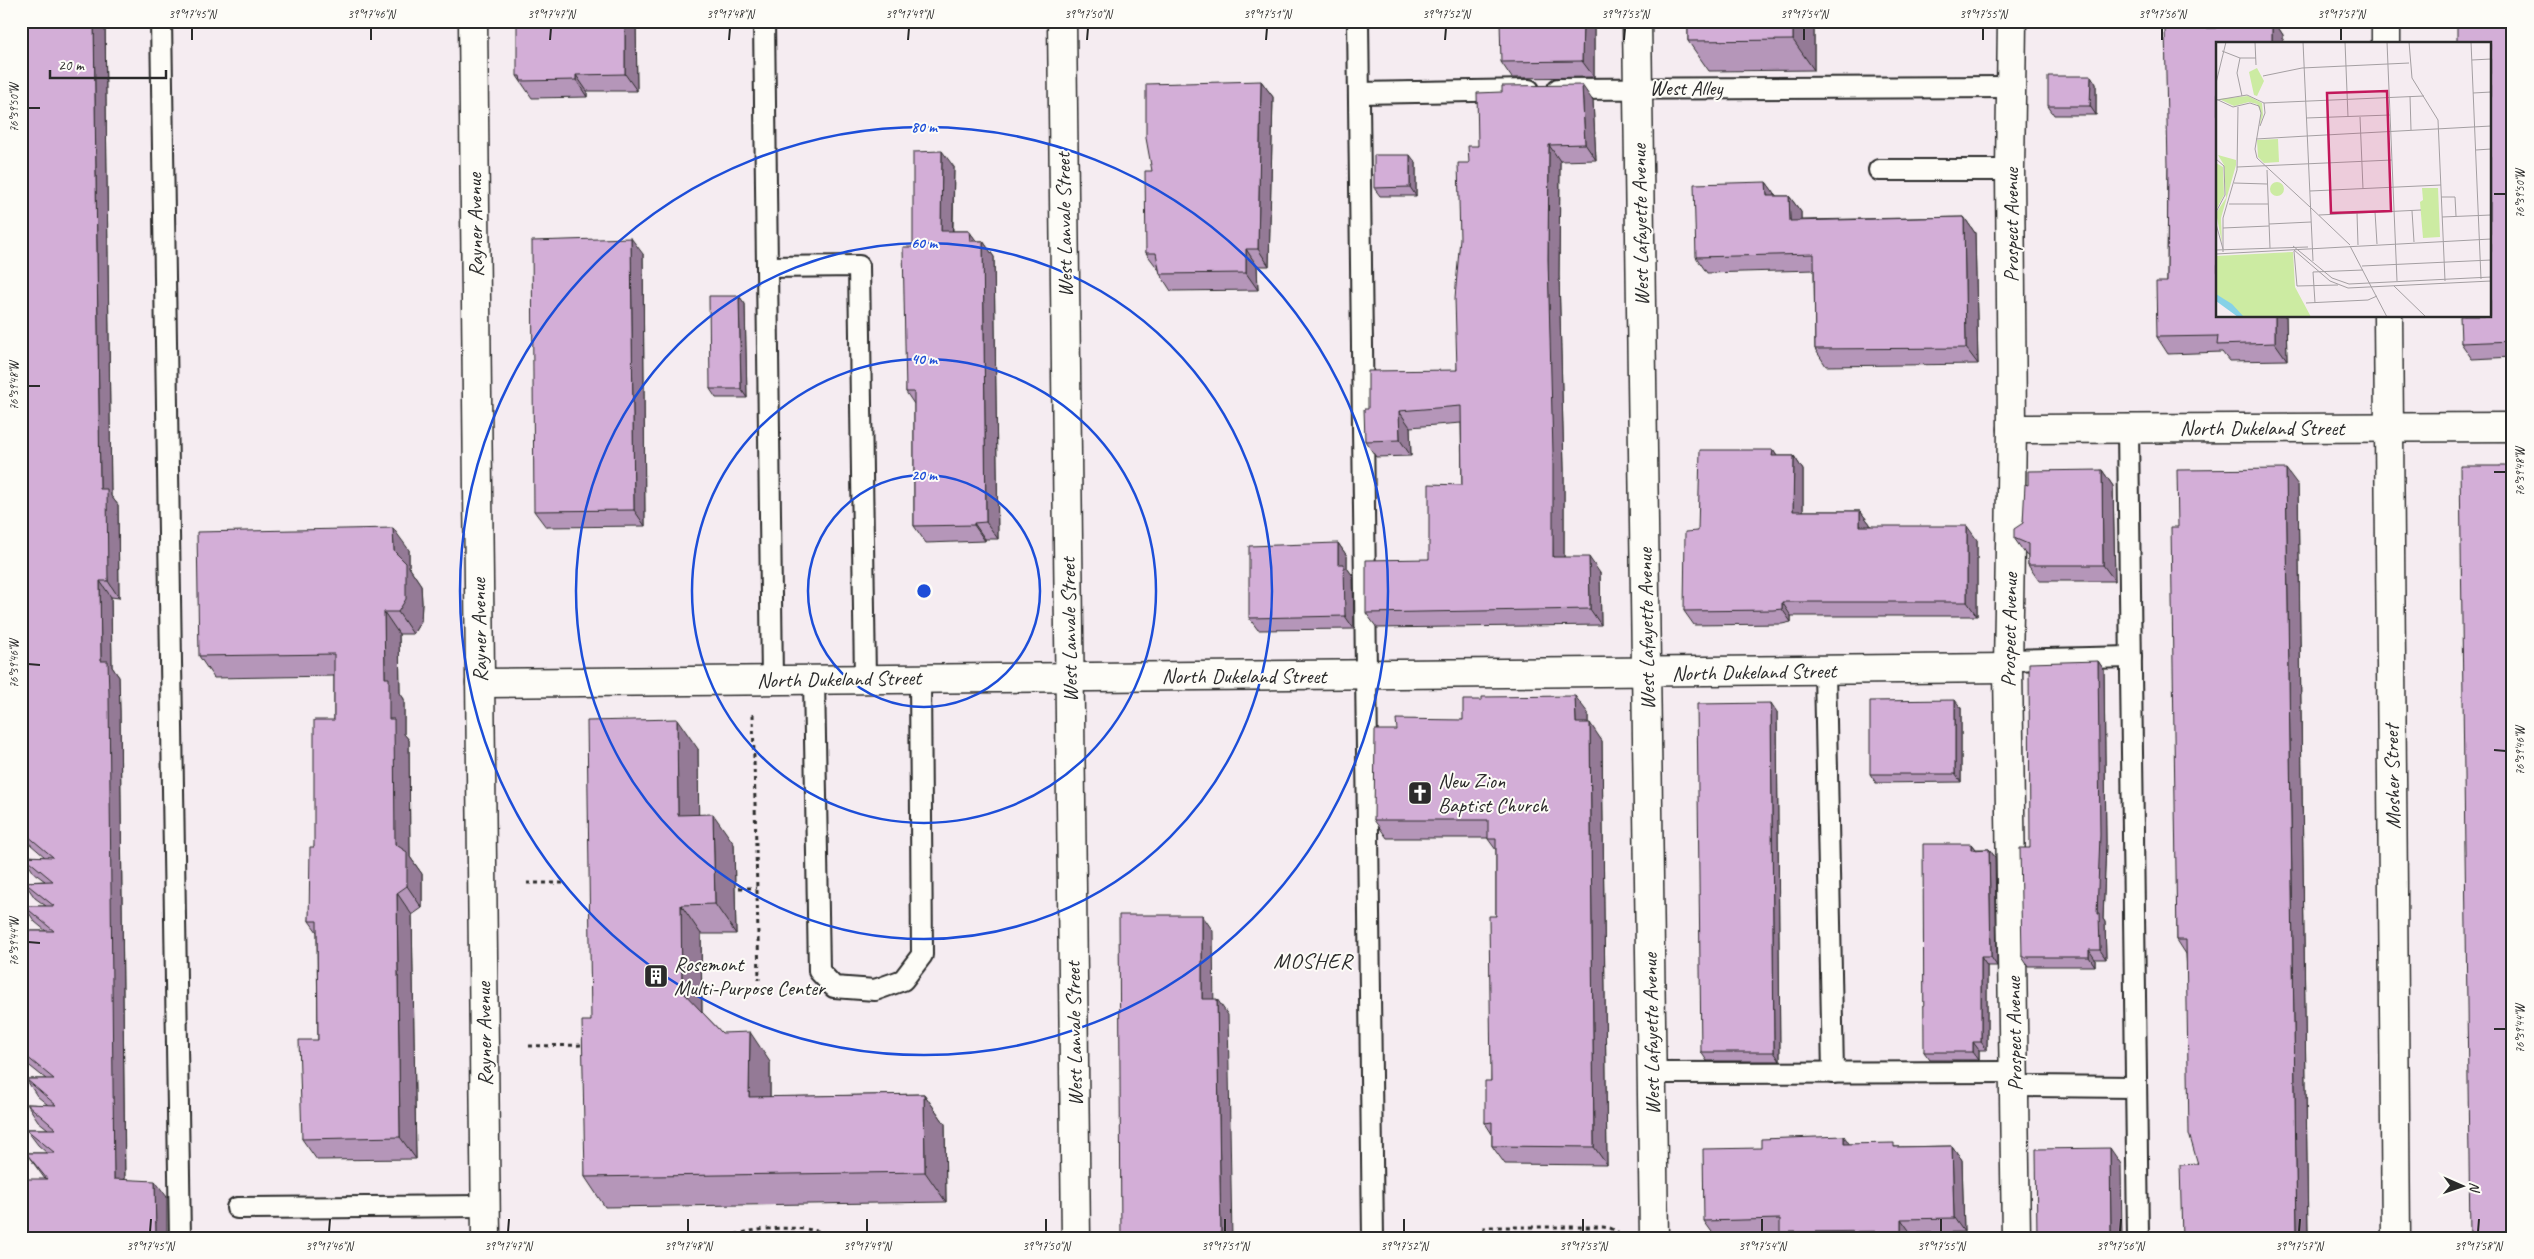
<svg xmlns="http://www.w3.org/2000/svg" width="2534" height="1259" font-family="Caveat,sans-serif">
<rect width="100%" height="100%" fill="#f5ecf1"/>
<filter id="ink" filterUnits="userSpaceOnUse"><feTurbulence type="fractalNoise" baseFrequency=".02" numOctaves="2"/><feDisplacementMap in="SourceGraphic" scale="10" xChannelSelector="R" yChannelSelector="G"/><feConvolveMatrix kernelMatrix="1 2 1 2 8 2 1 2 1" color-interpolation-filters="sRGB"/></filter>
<g filter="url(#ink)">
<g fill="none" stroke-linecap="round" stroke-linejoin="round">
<defs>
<g id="lane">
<path d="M161 21 180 1238"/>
<path d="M764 21 772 680"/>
<path d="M1358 21 1373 1238"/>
<path d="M1558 89 2013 87"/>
<path d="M1359 93 1529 90"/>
<path d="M1879 170H2010"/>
<path d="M767 267 859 266 865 679"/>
<path d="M2128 429 2138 1238"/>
<path d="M2008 660 2131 657"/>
<path d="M1825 671 1833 1073"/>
<path d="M814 679 819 971 834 987 875 990 903 980 922 955 920 678"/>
<path d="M1652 1073 2015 1072"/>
<path d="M2015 1086 2136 1087"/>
<path d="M237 1208 486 1206"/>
</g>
<g id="street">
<path d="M473 21 486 1238"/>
<path d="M1062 21 1076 1238"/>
<path d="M2012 21 2010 170 2012 429 2008 668 2016 1238"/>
<path d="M2386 21V44"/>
<path d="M2388 316 2396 1238"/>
<path d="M2012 429 2513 427"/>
<path d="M480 683 2008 668"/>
</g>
<path id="secondary" d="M1637 21 1654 1238"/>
</defs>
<use href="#lane" stroke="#2b2b2b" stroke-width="24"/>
<use href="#street" stroke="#2b2b2b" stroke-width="31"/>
<use href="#secondary" stroke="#2b2b2b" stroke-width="31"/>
<g stroke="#2b2b2b" stroke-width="3" stroke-dasharray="4 4" stroke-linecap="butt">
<path d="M753 714 759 980"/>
<path d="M527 883H564"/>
<path d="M739 888H757"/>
<path d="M529 1046 587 1045"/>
<path d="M728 1238C746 1227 818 1223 834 1238"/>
<path d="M1483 1238 1484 1228 1489 1227H1603L1610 1228 1618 1232"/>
</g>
<use href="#lane" stroke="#fdfcf7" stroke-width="20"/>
<use href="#street" stroke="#fdfcf7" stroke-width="28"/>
<use href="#secondary" stroke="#fdfcf7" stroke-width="28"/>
</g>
<g fill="#b596b9" stroke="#2b2b2b">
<path d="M21 21H105L111 496 118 505 119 598 111 597 112 667 119 677 120 711 125 1180 167 1197 45 1179 26 1153H47L38 1145 26 1129H48L38 1121 27 1104 48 1105 37 1096 26 1079H46L21 1059V931H46L35 922 24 906H46L35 898 24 882 45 881 34 873 23 856 45 857 30 844 21 832Z"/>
<path d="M636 21 637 91H587V97L532 98 517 76Z"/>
<path d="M1594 21V77L1512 78 1501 62Z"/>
<path d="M1688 21H1814V70L1709 71 1688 41Z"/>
<path d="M2216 21H2274L2283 35V44H2218V316H2286L2287 360 2229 361 2222 352 2168 354 2157 337 2167 282 2168 166 2216 28Z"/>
<path d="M2513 21V357L2472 359 2461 343Z"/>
<path d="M2091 76 2096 84V115H2054L2048 106Z"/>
<path d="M1261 81 1273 97 1269 266H1257L1258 290 1171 291 1160 274 1159 269H1158L1146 253 1152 171Z"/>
<path d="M1502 92 1593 101 1596 160 1560 161 1559 275 1564 469V557L1600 573 1601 625 1377 628 1366 613 1429 559 1462 485 1461 423 1410 427 1411 456 1376 457 1365 441 1368 409 1457 370 1469 163 1478 146Z"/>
<path d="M1416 163V196H1380L1374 188Z"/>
<path d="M954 167 953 231H969L976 241H983L994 257 998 539H985V541L926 543 914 526V404L906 392 913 247Z"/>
<path d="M1766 182 1776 196H1789L1801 212V220L1964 217 1975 233 1978 364 1826 366 1815 349 1814 270 1707 273 1696 257Z"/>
<path d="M643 254 645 526 546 527 534 511Z"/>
<path d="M739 296 745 304 747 398H716L710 389Z"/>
<path d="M1773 450 1777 456H1794L1803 470V511H1860L1870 524V526L1977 540V616H1791V622L1782 624 1694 625 1684 611 1698 531Z"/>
<path d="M2513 466V1238H2472L2470 1235Z"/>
<path d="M2102 470 2113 486 2115 581H2039L2028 565V556L2026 555 2014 538 2023 523 2028 485Z"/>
<path d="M2298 485 2308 1238H2182L2198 1164 2186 954 2177 940 2178 527Z"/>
<path d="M1338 543 1347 556V568L1353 576 1354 629 1258 630 1249 618Z"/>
<path d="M409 550V567L421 585 422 603 421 621 413 634H399L400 693 404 699V734L409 740 410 857 422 874V908L412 915 416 1159 317 1160 302 1139 318 1040 317 932 309 921 314 847 334 720V676L214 678 199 656Z"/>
<path d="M2098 661 2104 670 2106 843 2103 919 2105 922 2106 959H2095V966H2028L2022 957 2030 848Z"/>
<path d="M1961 708V782L1876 783 1870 774Z"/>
<path d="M1777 712 1780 1061H1707L1701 1052Z"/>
<path d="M1588 713V723L1602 741 1607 1165 1505 1164 1492 1146V1134L1485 1123 1491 1081 1496 916V850L1488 839V838H1387L1374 820 1397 730 1463 720Z"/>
<path d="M698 749V814L734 844 736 934H701L702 1012 722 1033 770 1062V1097L924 1094 945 1124 946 1202 605 1207 585 1177 591 1021Z"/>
<path d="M1971 844 1975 849H1989L1995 857 1997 966H1987V1050H1979V1060H1930L1924 1052Z"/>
<path d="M1849 1144 1897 1147 1952 1146 1962 1160 1964 1232 1911 1233V1238H1783L1780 1234 1714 1235 1704 1221 1761 1148Z"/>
</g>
<g fill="#947a96" stroke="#2b2b2b">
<path d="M94 21H105L111 496 118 505 119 598 108 581 100 489Z"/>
<path d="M625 21H636L637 91 625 74Z"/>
<path d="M1583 21H1594V77L1582 61Z"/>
<path d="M1793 21H1814V70L1793 40Z"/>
<path d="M2272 21H2274L2283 35V44H2272Z"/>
<path d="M576 75 587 91V97L576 80Z"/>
<path d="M2091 76 2096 84V115L2090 106Z"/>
<path d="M1261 81 1273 97 1269 266 1258 249Z"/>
<path d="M1582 85 1593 101 1596 160 1585 144Z"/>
<path d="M1549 145 1560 161 1559 275 1564 469V573L1553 557 1548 259Z"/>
<path d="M942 151 954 167 952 248 941 231Z"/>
<path d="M1410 155 1416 163V196L1410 187Z"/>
<path d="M1766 182 1778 198 1767 196Z"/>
<path d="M1789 196 1801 212V237L1790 221Z"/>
<path d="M1964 217 1975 233 1978 364 1966 348Z"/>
<path d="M969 231 981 247 970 241Z"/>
<path d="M631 238 643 254 645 526 634 510Z"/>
<path d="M983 241 994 257 998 539 986 522Z"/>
<path d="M1246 249 1257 266 1258 290 1246 273Z"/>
<path d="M739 296 745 304 747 398 741 389Z"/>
<path d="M2275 316H2286L2287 360 2275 343Z"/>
<path d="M1399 411 1410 427 1411 456 1400 440Z"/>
<path d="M1773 450 1782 464 1772 456Z"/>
<path d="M1794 456 1803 470V524L1793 511Z"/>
<path d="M2286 469 2298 485 2308 1238 2297 1237Z"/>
<path d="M2102 470 2113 486 2115 581 2103 565Z"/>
<path d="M1860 511 1870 524V540L1860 526Z"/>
<path d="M974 523 985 539V541L974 525Z"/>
<path d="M1967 526 1977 540V616L1967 602Z"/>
<path d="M393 528 409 550V567L421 585 422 603 421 621 413 634 398 612 394 551Z"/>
<path d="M1338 543 1347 556V568L1353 576 1354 629 1345 616 1338 564Z"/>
<path d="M1589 557 1600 573 1601 625 1590 609Z"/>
<path d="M100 581 111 597 112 667 119 677 120 711 125 1195 114 1179 101 661Z"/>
<path d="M1782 602 1791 616V622L1782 609Z"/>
<path d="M384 612 399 634 400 693 404 699V734L409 740 410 857 422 874V908L407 886 395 844 385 678Z"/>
<path d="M2098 661 2104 670 2106 843 2103 919 2105 922 2106 959 2100 950 2097 914Z"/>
<path d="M1575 696 1588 713V741L1576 723Z"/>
<path d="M1955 700 1961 708V782L1955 774Z"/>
<path d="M1771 703 1777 712 1780 1061 1774 1052Z"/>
<path d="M677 719 698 749 699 844 678 815Z"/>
<path d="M1590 723 1602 741 1607 1165 1594 1147Z"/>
<path d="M713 814 734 844 736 934 715 904Z"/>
<path d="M1971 844 1977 852 1971 850Z"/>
<path d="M1989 849 1995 857 1997 966 1991 957Z"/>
<path d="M397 893 412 915 416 1159 400 1137Z"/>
<path d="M681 905 701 934 702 1021 682 991Z"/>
<path d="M1202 915 1213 931 1214 1015 1202 999Z"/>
<path d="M2089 950 2095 959V966L2089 957Z"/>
<path d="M1981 957 1987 966V1050L1981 1042Z"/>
<path d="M1217 999 1228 1015 1232 1238H1221Z"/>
<path d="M750 1032 770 1062V1127L749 1097Z"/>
<path d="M1973 1042 1979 1050V1060L1973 1052Z"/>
<path d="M924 1094 945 1124 946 1202 925 1172Z"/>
<path d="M1844 1136 1854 1151 1844 1144Z"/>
<path d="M1952 1146 1962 1160 1964 1232 1954 1218Z"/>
<path d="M2110 1148 2121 1164 2122 1238H2111Z"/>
<path d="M155 1181 167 1197V1238H156Z"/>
<path d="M1901 1219 1911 1233V1238H1906L1901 1231Z"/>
</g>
<g fill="#d3aed7" stroke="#2b2b2b">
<path d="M21 21H94L100 489H107L108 581H100L101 661H108L109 695 114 1179 155 1181 156 1238H23L22 1179H47L26 1153H55L26 1129H56L27 1104 56 1105 26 1079H54L21 1052V931H54L24 906H54L24 882 53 881 23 856 53 857 21 830Z"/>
<path d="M517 21H625V74L576 75V80L521 81 520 76H517Z"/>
<path d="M1500 21H1583L1582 61 1501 62Z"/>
<path d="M1688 21H1793V40L1688 41Z"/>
<path d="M2216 21H2272V44H2218V316H2275V343L2217 345 2218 336 2157 337 2156 282H2167L2168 166 2165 29 2216 28Z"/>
<path d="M2457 21H2513V341L2461 343 2460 316H2490V44H2457Z"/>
<path d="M2048 76H2091L2090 106H2048Z"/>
<path d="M1261 81 1258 249H1246V273L1160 274 1156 253H1146L1145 171H1152L1146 138V84Z"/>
<path d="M1582 85 1585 144 1549 145 1548 259 1553 453V557H1589L1590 609 1366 613V560L1429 559V484L1462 485 1461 406 1399 411 1400 440 1365 441 1364 409H1368V371L1457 370 1455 298 1460 238 1458 163H1469L1468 146H1478L1477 93 1502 92V86Z"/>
<path d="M942 151 941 231H969L970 241H983L986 522 974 523V525L914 526V392H906L903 247H913V152Z"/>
<path d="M1374 155H1410V187L1374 188Z"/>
<path d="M1766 182 1767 196H1789L1790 221 1964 217 1966 348 1815 349 1814 254 1696 257 1694 184Z"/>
<path d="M631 238 634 510 534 511 532 241Z"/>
<path d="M709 296H739L741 389H710Z"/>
<path d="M1700 450H1773L1772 456H1794L1793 511H1860V526H1967V602H1782V609L1773 610 1684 611 1685 532 1698 531Z"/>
<path d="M2460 466H2513V1234L2470 1235Z"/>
<path d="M2286 469 2297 1237 2182 1238 2180 1165 2198 1164 2189 1134 2186 940H2177L2171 527H2178L2177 470Z"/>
<path d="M2102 470 2103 565H2028V544L2014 538V529L2023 523 2025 484 2028 485V471Z"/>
<path d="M393 528 394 551 406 563V599L398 612H384L385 678H389V719H394L395 844 407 852V886L397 893 400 1137 302 1139 299 1040H318L317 921H309L310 847H314V720H334V654L199 656 197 532Z"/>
<path d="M1338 543V564H1344L1345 616 1249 618V546Z"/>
<path d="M2098 661 2100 835 2097 914H2099L2100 950H2089V957H2022L2020 848H2030L2029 663Z"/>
<path d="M1575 696 1576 723H1590L1594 1147 1492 1146V1122L1485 1123V1081H1491L1489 916H1496V839H1488V820H1374L1375 730H1397L1396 719 1463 720V700H1482V697Z"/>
<path d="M1955 700V774H1870V701Z"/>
<path d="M1771 703 1774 1052H1701L1697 704Z"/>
<path d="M677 719 678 815 713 814 715 904 681 905 682 991 722 1033 750 1032 749 1097 924 1094 925 1172 585 1177 582 1021H591L587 721Z"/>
<path d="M1923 844H1971V850L1989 849 1991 957H1981V1042H1973V1052H1924Z"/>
<path d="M1119 915H1202V999H1217L1221 1238H1121Z"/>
<path d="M1844 1136V1144L1894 1143V1147L1952 1146 1954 1218 1901 1219V1231L1780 1232V1219L1704 1221 1703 1149 1761 1148V1139Z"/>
<path d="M2110 1148 2111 1238H2037L2036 1149Z"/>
</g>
</g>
<path fill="none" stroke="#2b2b2b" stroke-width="2" d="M192 40V28M371 40V28M550 40 551 28M729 40 730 28M908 40 909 28M1087 40 1088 28M1266 40 1267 28M1445 40 1446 28M1624 40 1625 28M1804 40V28M1983 40V28M2162 40V28M2341 40V28M28 108H40M2494 194H2506M28 386H40M2494 472H2506M28 664 40 665M2494 750 2506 751M28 942 40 943M2494 1029H2506M150 1232 151 1219M329 1232 330 1219M508 1232 509 1219M688 1232V1219M867 1232V1219M1046 1232V1219M1225 1232V1219M1404 1232V1219M1583 1232V1219M1762 1232V1219M1941 1232V1219M2120 1232 2121 1219M2299 1232 2300 1219M2478 1232 2479 1219"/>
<g fill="none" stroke="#1d4ed8" stroke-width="2.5">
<circle cx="924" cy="591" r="116"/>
<circle cx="924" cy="591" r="232"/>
<circle cx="924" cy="591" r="348"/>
<circle cx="924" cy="591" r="464"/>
</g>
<defs>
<symbol id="church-square" viewBox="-11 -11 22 22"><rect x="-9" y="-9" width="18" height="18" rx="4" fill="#2b2b2b" stroke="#fdfcf7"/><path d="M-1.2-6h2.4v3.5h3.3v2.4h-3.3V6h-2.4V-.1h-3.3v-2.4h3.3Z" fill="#fff"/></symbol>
<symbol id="building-square" viewBox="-11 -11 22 22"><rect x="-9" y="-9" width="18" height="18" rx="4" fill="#2b2b2b" stroke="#fdfcf7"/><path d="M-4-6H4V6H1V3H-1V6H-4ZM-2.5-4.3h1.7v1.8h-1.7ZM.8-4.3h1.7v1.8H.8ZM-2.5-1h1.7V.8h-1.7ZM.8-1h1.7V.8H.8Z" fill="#fff"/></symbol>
</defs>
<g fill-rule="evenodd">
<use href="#church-square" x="1406" y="779" width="28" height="28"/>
<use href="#building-square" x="642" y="962" width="28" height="28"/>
</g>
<g text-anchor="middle" stroke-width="4" stroke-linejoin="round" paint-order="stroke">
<g font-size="21" fill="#2b2b2b" stroke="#fdfcf7">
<text x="1686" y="95">West Alley</text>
<text transform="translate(475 225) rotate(-91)" y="7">Rayner Avenue</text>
<text transform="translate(1064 225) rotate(-91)" y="7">West Lanvale Street</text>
<text transform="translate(1640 225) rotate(-91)" y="7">West Lafayette Avenue</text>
<text transform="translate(2011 225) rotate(-90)" y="7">Prospect Avenue</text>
<text x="2262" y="435">North Dukeland Street</text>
<text transform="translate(1646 629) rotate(-91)" y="7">West Lafayette Avenue</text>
<text transform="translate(479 630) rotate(-91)" y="7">Rayner Avenue</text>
<text transform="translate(1069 630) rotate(-91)" y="7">West Lanvale Street</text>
<text transform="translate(2009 630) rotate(-89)" y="7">Prospect Avenue</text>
<text transform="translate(1754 672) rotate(-1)" y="7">North Dukeland Street</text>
<text x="1244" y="683">North Dukeland Street</text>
<text transform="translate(839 679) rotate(-1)" y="7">North Dukeland Street</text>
<text transform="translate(2392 777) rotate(-91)" y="7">Mosher Street</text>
<text transform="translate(484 1034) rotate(-91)" y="7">Rayner Avenue</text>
<text transform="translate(1074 1034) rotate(-91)" y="7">West Lanvale Street</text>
<text transform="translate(1651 1034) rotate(-91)" y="7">West Lafayette Avenue</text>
<text transform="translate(2014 1034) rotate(-91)" y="7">Prospect Avenue</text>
</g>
<g font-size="21" fill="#2b2b2b" stroke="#fdfcf7" text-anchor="start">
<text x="1438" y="788">New Zion<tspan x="1438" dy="24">Baptist Church</tspan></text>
<text x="674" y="971">Rosemont<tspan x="674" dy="24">Multi-Purpose Center</tspan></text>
</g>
<g font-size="22" letter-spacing="1" fill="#2b2b2b" stroke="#fdfcf7">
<text x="1313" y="968">MOSHER</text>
</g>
</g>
<g transform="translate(2216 42)">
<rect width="275" height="275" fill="#f5ecf1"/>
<path d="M41 26 48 39 41 54 38 53 33 30ZM32 54 46 61 47 73 44 83 45 71 41 62 33 60 18 64 3 57ZM62 97 63 120 48 121 42 115 41 98ZM2 113 20 118V123L5 176 6 201 0 171 10 156 8 123ZM0 121 7 125 8 153 0 168ZM54 147a7 7 0 1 1 14 0a7 7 0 1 1-14 0ZM206 146H222L224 195 207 196 204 160 207 158ZM77 210 79 245 95 275H25L0 256V214Z" fill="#cceba2"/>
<path d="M0 252 16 262 28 275H22L0 259Z" fill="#86d1e7"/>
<path fill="none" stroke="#a49fa2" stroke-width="1" d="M39 0 40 23M87 0 97 219M129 0 132 75M171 0 181 239M193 0 196 36 222 78 229 239M255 0 265 237M6 9 24 16H40M24 16 21 31 26 54M256 18 275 17M47 34 86 26 193 21M0 41 10 0M257 51 275 50M194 54 195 88M0 55V72M0 57 17 65 34 61 43 64 45 71 39 107 41 116 94 165M1 58 31 53 48 61 208 54M144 75 147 147M90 76 174 73M44 84 49 71 48 61M91 94 275 84M40 97 91 94M260 108 275 107M0 117 8 124 9 153 0 170M21 125 176 118M51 128 54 206M18 141 51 142M94 149 225 143M225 155H239L240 174M13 162H52M94 165 134 203M196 169 198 200M159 170 161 202M141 171 142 203M103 173 205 168M226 175 275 173M0 182 7 207M53 182 95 180M7 186 53 184M77 204 116 236 133 242 275 235M134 204 171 275M0 208 92 205M78 208 114 239 132 246 275 239M78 209 81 244 122 243M7 210V176L21 128 22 65M0 212 275 197M146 224 275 218M97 230 147 228M97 230 99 261M178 244 210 275M90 261 152 258 161 254"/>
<path fill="#c2185b" fill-opacity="0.15" stroke="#c2185b" stroke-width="2.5" d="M171 49 175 169 115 171 111 51Z"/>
<rect width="275" height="275" fill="none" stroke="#2b2b2b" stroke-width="2.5"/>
</g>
<circle cx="924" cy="591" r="8" fill="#1d4ed8" stroke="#fdfcf7" stroke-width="2.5"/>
<g font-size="15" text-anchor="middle" font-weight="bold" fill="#1d4ed8" stroke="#fdfcf7" stroke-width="4" stroke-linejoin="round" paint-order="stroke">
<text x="924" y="132">80 m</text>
<text x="924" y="248">60 m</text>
<text x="924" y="364">40 m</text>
<text x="924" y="480">20 m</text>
</g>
<rect width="2534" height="1259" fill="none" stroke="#fdfcf7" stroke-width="55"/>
<g transform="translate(2462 1186) rotate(92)" stroke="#fdfcf7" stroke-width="4" paint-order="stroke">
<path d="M0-4L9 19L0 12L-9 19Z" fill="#2b2b2b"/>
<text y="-8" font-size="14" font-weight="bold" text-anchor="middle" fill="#2b2b2b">N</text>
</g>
<path d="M50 70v8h116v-8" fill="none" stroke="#2b2b2b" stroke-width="2.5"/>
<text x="58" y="70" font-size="15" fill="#2b2b2b" stroke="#fdfcf7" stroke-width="4" paint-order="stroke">20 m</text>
<rect x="28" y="28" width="2478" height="1204" fill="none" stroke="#2b2b2b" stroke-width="2"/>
<g font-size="12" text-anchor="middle" fill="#2b2b2b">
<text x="192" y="18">39°17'45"N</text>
<text x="371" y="18">39°17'46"N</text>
<text x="551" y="18">39°17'47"N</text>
<text x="730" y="18">39°17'48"N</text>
<text x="909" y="18">39°17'49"N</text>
<text x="1088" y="18">39°17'50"N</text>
<text x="1267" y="18">39°17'51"N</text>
<text x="1446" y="18">39°17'52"N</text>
<text x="1625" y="18">39°17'53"N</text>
<text x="1804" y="18">39°17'54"N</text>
<text x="1983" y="18">39°17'55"N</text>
<text x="2162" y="18">39°17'56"N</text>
<text x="2341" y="18">39°17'57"N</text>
<text transform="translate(14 108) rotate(-90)" y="4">76°39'50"W</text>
<text transform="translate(2520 194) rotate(-90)" y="4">76°39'50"W</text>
<text transform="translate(14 386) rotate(-90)" y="4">76°39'48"W</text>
<text transform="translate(2520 472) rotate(-90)" y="4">76°39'48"W</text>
<text transform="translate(14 664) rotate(-90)" y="4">76°39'46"W</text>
<text transform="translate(2520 751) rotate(-90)" y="4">76°39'46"W</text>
<text transform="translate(14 942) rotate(-90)" y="4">76°39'44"W</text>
<text transform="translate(2520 1029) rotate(-90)" y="4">76°39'44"W</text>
<text x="150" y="1250">39°17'45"N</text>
<text x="329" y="1250">39°17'46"N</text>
<text x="508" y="1250">39°17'47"N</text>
<text x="688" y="1250">39°17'48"N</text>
<text x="867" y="1250">39°17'49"N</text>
<text x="1046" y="1250">39°17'50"N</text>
<text x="1225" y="1250">39°17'51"N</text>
<text x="1404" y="1250">39°17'52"N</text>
<text x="1583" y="1250">39°17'53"N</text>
<text x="1762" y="1250">39°17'54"N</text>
<text x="1941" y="1250">39°17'55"N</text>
<text x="2120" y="1250">39°17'56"N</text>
<text x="2299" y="1250">39°17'57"N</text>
<text x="2478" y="1250">39°17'58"N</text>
</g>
</svg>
